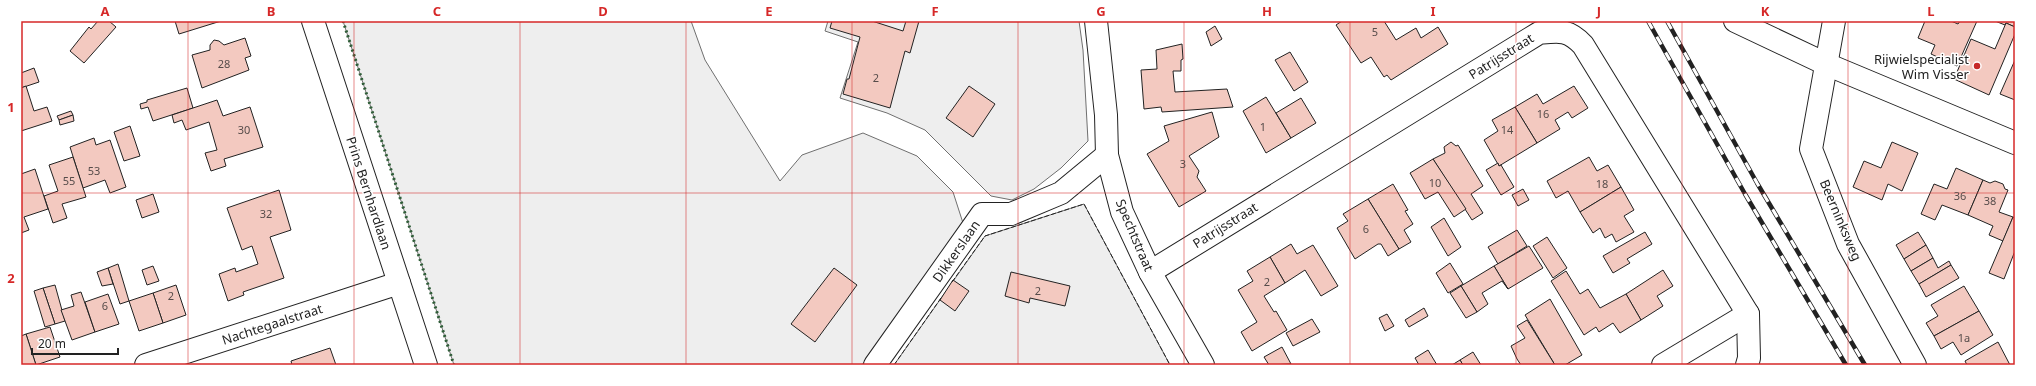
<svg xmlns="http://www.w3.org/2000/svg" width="2036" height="386" font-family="'Noto Sans',sans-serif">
<rect width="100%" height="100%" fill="#fff"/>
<g fill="#eee" stroke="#6f6f6f">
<path d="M343 21H691L705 60 780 181 802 155 863 133 917 156 953 192 963 223 862 365H454Z"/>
<path d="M828 21H1079L1083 50 1088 141 1061 168 1034 189 1012 200 991 196 925 130 887 113 840 98 858 42 825 31Z"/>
<path d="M1084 204 1170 365H894L985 236Z"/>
</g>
<g fill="#f3c9c0" stroke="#222">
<path d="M98 21H109L116 27 84 63 70 51 89 27 91 29Z"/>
<path d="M175 21H221L179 34Z"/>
<path d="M832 21H872L903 31 906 21H919L910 53 905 51 890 108 843 94 847 79H849L860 37 830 28Z"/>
<path d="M1342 21H1384L1396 40 1416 28 1421 38 1438 27 1448 44 1391 80 1387 75 1384 77 1371 57 1361 63 1336 25Z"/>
<path d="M1925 21H1951L1958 24 1960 21H1977L1957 66 1931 54 1935 45 1918 38Z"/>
<path d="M1995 21H2015V27L2006 23 2005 25Z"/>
<path d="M2006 23 2015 27V34L1989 95 1954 79 1971 39 1995 49Z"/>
<path d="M1215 26 1222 39 1211 46 1206 32Z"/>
<path d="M245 38 251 56 245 58 249 70 202 88 192 55 210 50V45L214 40 219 41 224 45Z"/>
<path d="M1182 44 1183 59 1181 60V71H1173L1175 92 1227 89 1233 107 1162 112 1161 107 1144 109 1141 70 1157 69 1156 50Z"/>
<path d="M1290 52 1308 82 1294 91 1275 60Z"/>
<path d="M2015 60V100L2000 94Z"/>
<path d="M34 68 39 82 21 88V73Z"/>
<path d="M26 86 34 111 47 107 52 121 21 131V88Z"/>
<path d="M969 86 995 104 973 137 946 118Z"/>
<path d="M1574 86 1588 108 1572 118 1568 112 1555 120 1560 129 1537 143 1515 107 1537 94 1543 104Z"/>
<path d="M187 88 193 108 153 121 148 107 141 109 140 104 147 102V100Z"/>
<path d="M1266 97 1291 138 1266 153 1243 111Z"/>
<path d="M1301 98 1316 123 1291 138 1276 113Z"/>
<path d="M217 100 223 116 250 107 263 147 224 159 226 166 211 171 205 153 217 150 209 122 186 130 182 120 174 123 172 115Z"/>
<path d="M1515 107 1537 143 1499 166 1484 140 1498 131 1492 120Z"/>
<path d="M71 111 73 115 59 120 57 116Z"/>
<path d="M1212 112 1219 137 1189 156 1199 171 1197 177 1206 191 1179 207 1147 154 1169 141 1164 126Z"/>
<path d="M73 115 74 121 60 125 59 120Z"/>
<path d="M130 126 140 156 124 161 114 132Z"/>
<path d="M94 138 96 145 110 140 126 187 110 193 105 180 83 188 70 147Z"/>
<path d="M1451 142 1456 146 1458 145 1483 186 1471 194 1483 213 1472 220 1433 159 1445 153 1444 147Z"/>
<path d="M1892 142 1918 153 1902 191 1888 184 1882 200 1853 187 1864 161 1881 168Z"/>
<path d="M73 157 86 197 62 204 67 218 53 223 44 196 58 191 49 165Z"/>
<path d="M1589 157 1597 171 1608 165 1621 187 1580 212 1568 191 1556 198 1547 181Z"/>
<path d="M1433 159 1466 209 1454 217 1438 192 1425 199 1410 173Z"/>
<path d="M1498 163 1499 166 1501 165 1514 187 1501 195 1486 170Z"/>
<path d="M1956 168 1983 180 1968 215 1942 205 1935 220 1921 214 1934 184 1947 189Z"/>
<path d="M35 169 48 209 24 217 29 230 21 233V174Z"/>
<path d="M1983 180 1990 183 1995 181 2003 184 2005 189 2008 190 1999 212 2013 217 2003 241 1989 235 1993 226 1968 215Z"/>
<path d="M1393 184 1408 210 1405 211 1413 224 1404 230 1411 242 1399 249 1368 199Z"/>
<path d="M1621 187 1634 210 1624 216 1634 232 1616 242 1612 234 1605 238 1600 228 1593 233 1580 212Z"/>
<path d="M1523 189 1529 200 1518 206 1512 195Z"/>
<path d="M279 190 291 230 270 237 284 278 243 292 244 295 228 301 219 274 235 268 236 272 258 264 252 246 242 250 227 208Z"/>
<path d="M153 194 159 212 142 218 136 200Z"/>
<path d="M1368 199 1399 249 1388 256 1381 244H1378L1355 259 1337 228 1348 221 1343 214Z"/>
<path d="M2013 217 2015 218V251L2004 279 1989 273Z"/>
<path d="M1444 218 1461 247 1448 256 1431 227Z"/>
<path d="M1517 230 1527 246 1498 264 1488 247Z"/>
<path d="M1645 232 1652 244 1627 259 1630 263 1613 273 1603 256Z"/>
<path d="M1918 232 1926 245 1904 259 1896 245Z"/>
<path d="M1547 237 1567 268 1553 278 1533 246Z"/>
<path d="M1291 244 1297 254 1313 245 1338 286 1321 296 1305 270 1285 283 1270 257Z"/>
<path d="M1926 245 1933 258 1911 271 1904 259Z"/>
<path d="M1529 246 1543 268 1508 289 1494 266Z"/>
<path d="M1270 257 1285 283 1264 296 1274 312 1276 311 1287 330 1252 351 1241 332 1257 322 1238 290 1253 281 1247 271Z"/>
<path d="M1933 258 1938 268 1949 261 1951 265 1919 284 1911 271Z"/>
<path d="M1450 263 1463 284 1448 293 1436 273Z"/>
<path d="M118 264 129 301 120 304 108 268Z"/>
<path d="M1951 265 1959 278 1926 297 1919 284Z"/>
<path d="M153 266 159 281 147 285 142 270Z"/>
<path d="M1494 266 1508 289 1502 281 1482 293 1488 304 1477 312 1461 286Z"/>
<path d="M108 268 113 284 102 286 97 272Z"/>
<path d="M834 268 857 285 815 342 791 324Z"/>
<path d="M1663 270 1673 286 1657 296 1663 306 1641 320 1626 294Z"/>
<path d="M1566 271 1580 294 1588 289 1600 308 1626 294 1641 320 1620 333 1613 323 1599 332 1596 327 1584 335 1551 281Z"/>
<path d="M1011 272 1070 286 1065 306 1030 298 1029 303 1005 296Z"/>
<path d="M953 280 969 291 955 311 940 300Z"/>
<path d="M55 285 65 321 55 324 43 288Z"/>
<path d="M176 285 186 315 163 323 153 293Z"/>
<path d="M1461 286 1477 312 1466 318 1450 293Z"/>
<path d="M1964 286 1979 311 1934 336 1926 323 1938 316 1931 305Z"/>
<path d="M43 288 55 324 45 327 34 291Z"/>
<path d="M81 292 95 332 72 340 61 310 74 306 71 295Z"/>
<path d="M153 293 163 323 139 331 129 301Z"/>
<path d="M108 294 119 324 95 332 85 302Z"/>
<path d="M1550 299 1582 355 1565 365H1555L1525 315Z"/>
<path d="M1424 308 1428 316 1409 327 1405 320Z"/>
<path d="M1979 311 1993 335 1961 355 1953 342 1941 349 1934 336Z"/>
<path d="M1387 314 1394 326 1385 331 1379 318Z"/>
<path d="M1312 319 1320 332 1293 346 1286 333Z"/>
<path d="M1527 320 1555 365H1521L1517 359 1511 346 1525 338 1517 326Z"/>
<path d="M50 327 60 357 36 365 26 334Z"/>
<path d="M26 334 36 365H21V336Z"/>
<path d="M1998 342 2010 365H1967L1965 361Z"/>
<path d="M1282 347 1291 364 1269 365 1264 357Z"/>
<path d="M330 348 336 365H292L291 361Z"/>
<path d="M1428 350 1437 365H1419L1415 358Z"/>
<path d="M1473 352 1481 365H1463L1460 360Z"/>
<path d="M1460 360 1463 365H1452Z"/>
</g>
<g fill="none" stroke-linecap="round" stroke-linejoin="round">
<defs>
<g id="street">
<path d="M1096 21 1106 115 1107 155 1122 212 1150 272 1203 365"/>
<path d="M1735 21 1826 64 2015 143"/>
<path d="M1834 21 1811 149 1848 244 1915 365"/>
<path d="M1150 272 1539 33C1559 31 1568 29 1583 45L1748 314 1749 358 1747 365"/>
<path d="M146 365 399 283"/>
<path d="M875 365 982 214H1011L1061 193 1107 155"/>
<path d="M1663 365 1748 314"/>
</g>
<path id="secondary" d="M313 21 426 365"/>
</defs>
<use href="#street" stroke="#222" stroke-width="24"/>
<use href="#secondary" stroke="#222" stroke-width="24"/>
<use href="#street" stroke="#fff" stroke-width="22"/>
<use href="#secondary" stroke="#fff" stroke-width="22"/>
<defs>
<g id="rail">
<path d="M1648 21 1745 194 1846 365"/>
<path d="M1667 21 1757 183 1865 365"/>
</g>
</defs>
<use href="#rail" stroke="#222" stroke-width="4.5"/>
<use href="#rail" stroke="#fff" stroke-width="3" stroke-dasharray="9" stroke-linecap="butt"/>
<path stroke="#2f5e38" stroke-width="3" stroke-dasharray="2 3" stroke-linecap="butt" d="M343 21 454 365"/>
<g stroke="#222" stroke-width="1" stroke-dasharray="5 2" stroke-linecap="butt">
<path d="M952 282 985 236 1084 204 1170 365"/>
<path d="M894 365 941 298"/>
</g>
</g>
<path fill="none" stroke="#d62828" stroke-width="1" stroke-opacity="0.55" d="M188 21V365M354 21V365M520 21V365M686 21V365M852 21V365M1018 21V365M1184 21V365M1350 21V365M1516 21V365M1682 21V365M1848 21V365M21 193H2015"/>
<circle fill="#c62828" stroke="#fff" stroke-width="1.5" cx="1977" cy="66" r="4"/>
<g text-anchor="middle" stroke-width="3" stroke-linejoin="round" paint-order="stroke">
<g font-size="11" fill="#564c4a">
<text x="1375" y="36">5</text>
<text x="224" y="68">28</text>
<text x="876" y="82">2</text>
<text x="1543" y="118">16</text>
<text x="1263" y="131">1</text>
<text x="244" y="134">30</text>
<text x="1507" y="134">14</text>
<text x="1183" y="168">3</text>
<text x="94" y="175">53</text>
<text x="69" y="185">55</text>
<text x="1435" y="187">10</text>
<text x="1602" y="188">18</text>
<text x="1960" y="200">36</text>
<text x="1990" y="205">38</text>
<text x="266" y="218">32</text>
<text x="1366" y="233">6</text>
<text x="1267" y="286">2</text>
<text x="1038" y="295">2</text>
<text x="171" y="300">2</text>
<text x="105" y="310">6</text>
<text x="1964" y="342">1a</text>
</g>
<g font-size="13" fill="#222" stroke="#fff">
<text transform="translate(1501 56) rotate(-32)" y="5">Patrijsstraat</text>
<text transform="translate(369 193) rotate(72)" y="5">Prins Bernhardlaan</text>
<text transform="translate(1841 220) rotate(67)" y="5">Beerninksweg</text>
<text transform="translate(1225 225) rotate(-32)" y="5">Patrijsstraat</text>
<text transform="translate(1135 235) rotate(67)" y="5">Spechtstraat</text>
<text transform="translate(956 251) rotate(-55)" y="5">Dikkerslaan</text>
<text transform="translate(272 324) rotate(-18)" y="5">Nachtegaalstraat</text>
</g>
<g font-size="13" fill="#222" stroke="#fff" text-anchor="end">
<text x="1969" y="64">Rijwielspecialist<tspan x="1969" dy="15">Wim Visser</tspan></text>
</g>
</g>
<rect width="2036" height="386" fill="none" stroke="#ffffff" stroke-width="44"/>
<path d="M32 348v6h86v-6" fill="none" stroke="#222222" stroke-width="2"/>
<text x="38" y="348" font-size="12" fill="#222222" stroke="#ffffff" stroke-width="3" paint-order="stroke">20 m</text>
<rect x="22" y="22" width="1992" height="342" fill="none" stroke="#d62828" stroke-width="1.5"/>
<g font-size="13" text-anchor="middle" font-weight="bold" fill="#d62828">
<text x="105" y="16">A</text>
<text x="271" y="16">B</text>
<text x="437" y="16">C</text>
<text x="603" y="16">D</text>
<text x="769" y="16">E</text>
<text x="935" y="16">F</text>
<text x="1101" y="16">G</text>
<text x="1267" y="16">H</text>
<text x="1433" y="16">I</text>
<text x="1599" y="16">J</text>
<text x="1765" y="16">K</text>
<text x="1931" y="16">L</text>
<text x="11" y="112">1</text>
<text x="11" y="283">2</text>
</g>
</svg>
